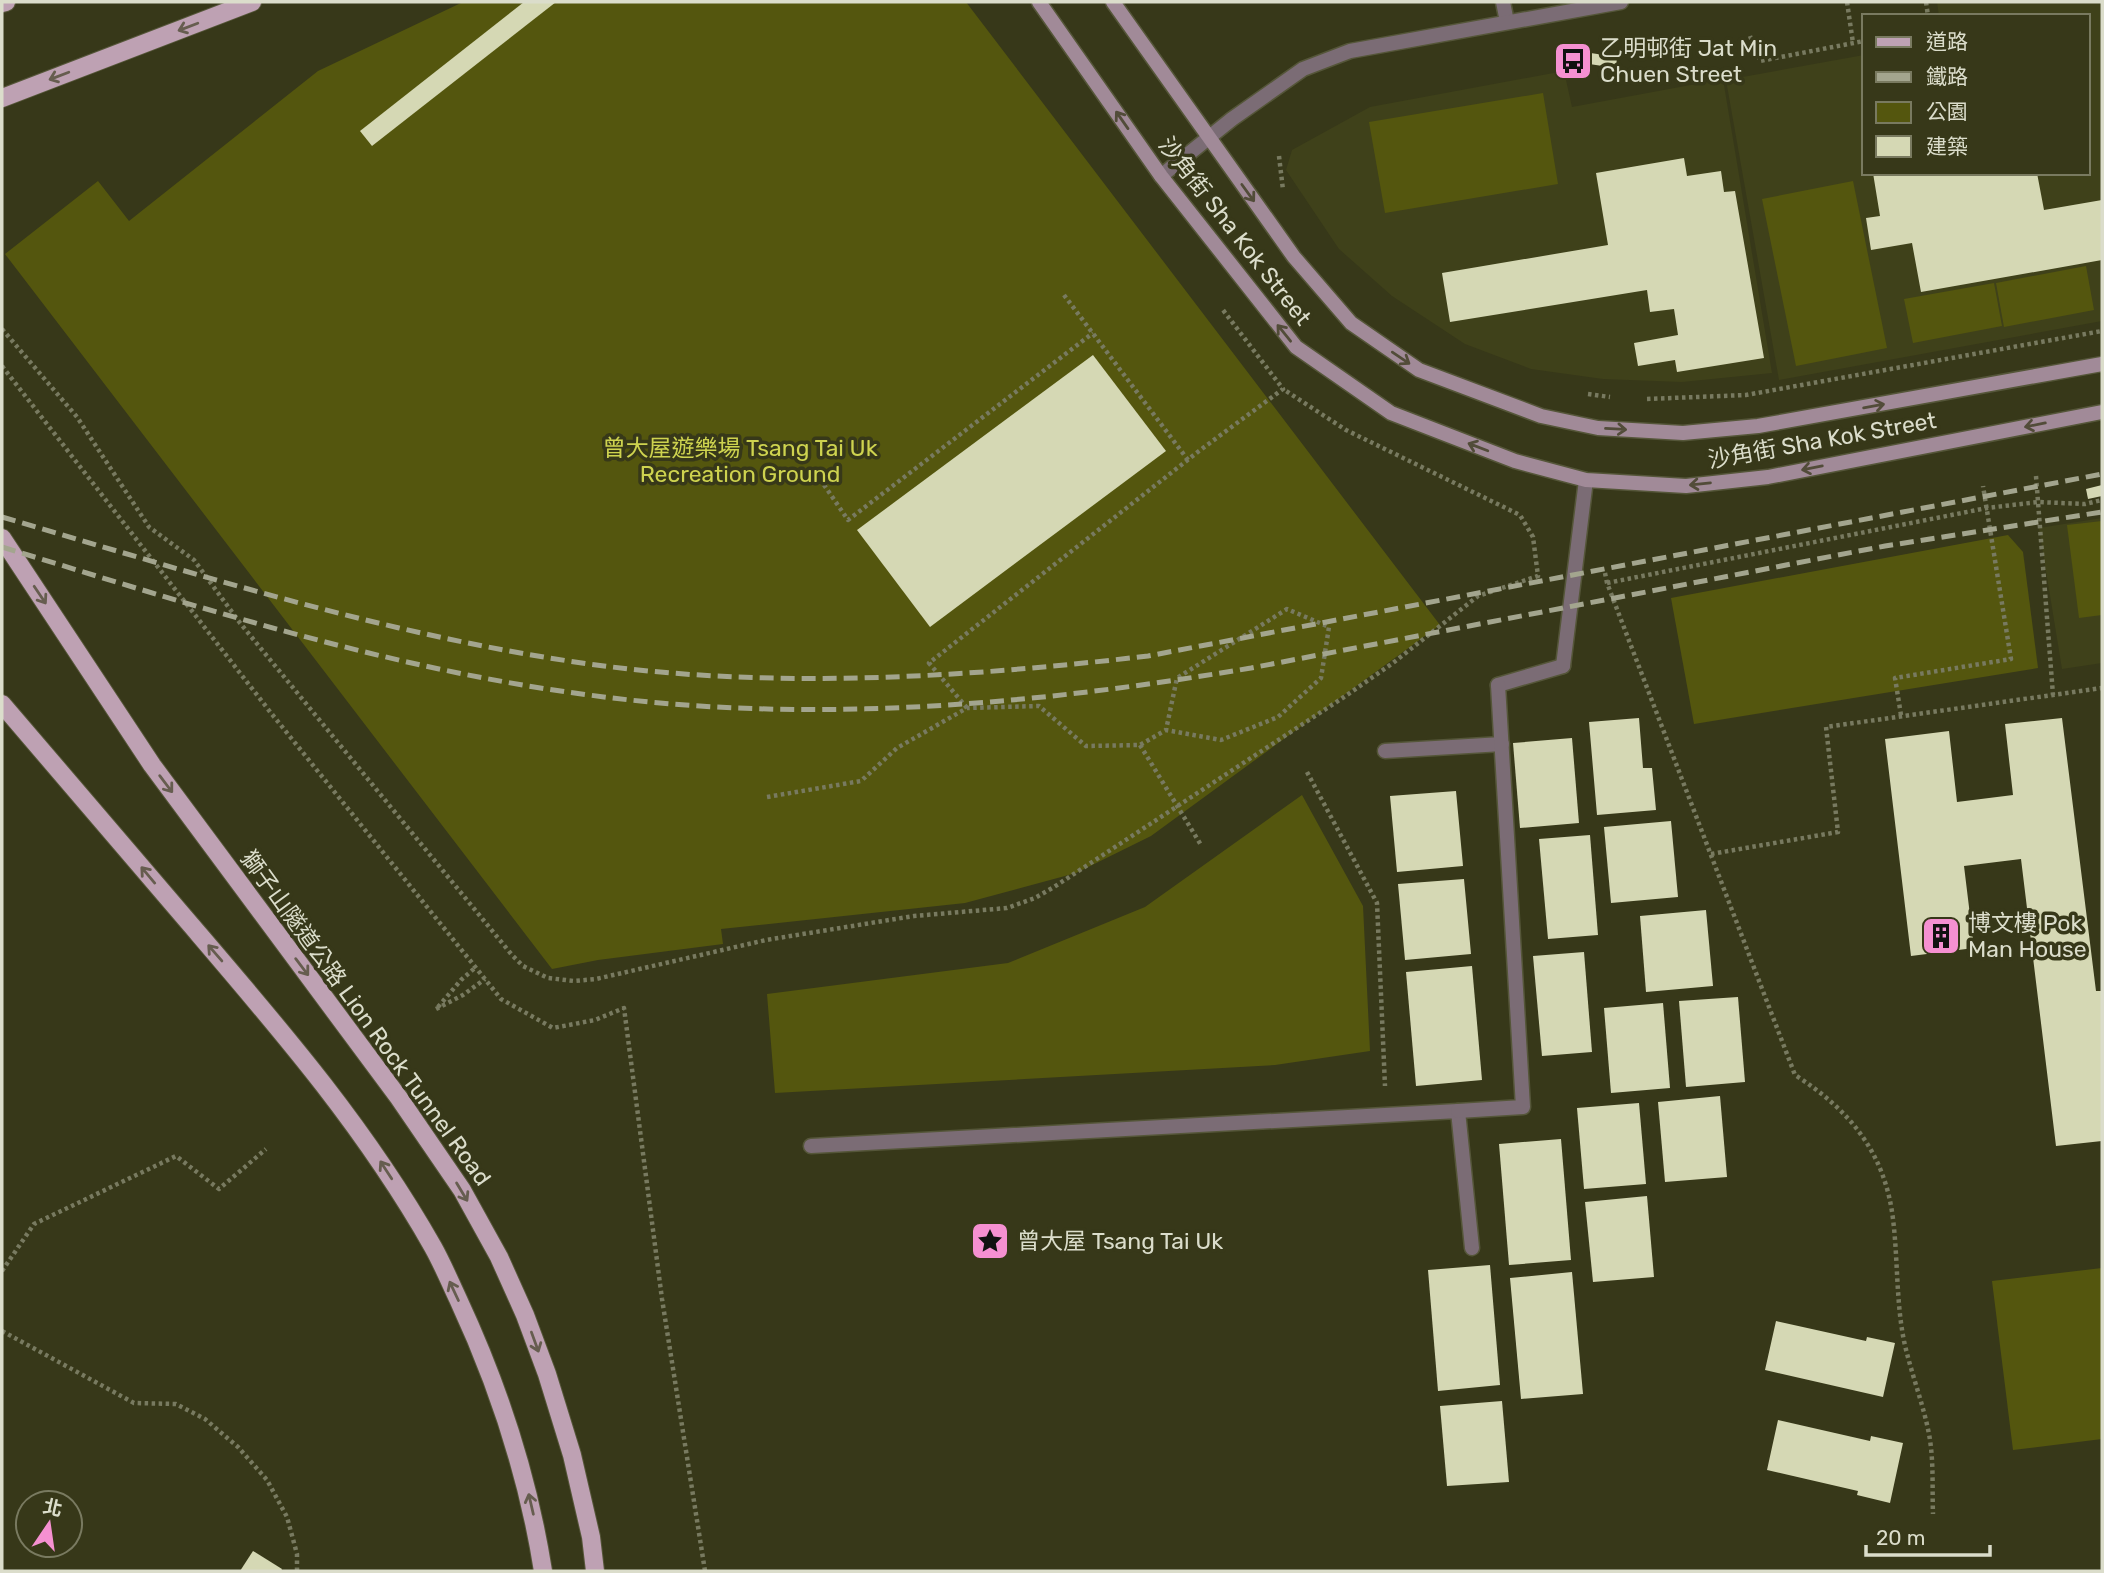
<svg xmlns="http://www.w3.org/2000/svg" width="2104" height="1573" font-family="Rubik,'Noto Sans TC',sans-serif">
<rect width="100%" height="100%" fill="#373819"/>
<g fill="#3f411a">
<path d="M1937 2H2102V321L1779 380 1726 80 1864 55V173H2088V16H1939Z"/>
<path d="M1564 71 1572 107 1723 79 1772 373 1682 382 1603 379 1531 369 1465 344 1392 296 1339 249 1286 170 1292 150 1370 107Z"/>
<path d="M2102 518V663L2062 669 2039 528Z"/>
</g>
<g fill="#54560e">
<path d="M463 2H966L1440 625 1151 836 1076 873 965 903 721 929 723 944 598 960 552 969 5 254 98 181 129 221 318 71Z"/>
<path d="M1543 93 1558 184 1385 213 1369 122Z"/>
<path d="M1853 181 1887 348 1796 366 1762 199Z"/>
<path d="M2086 266 2094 310 2004 327 1996 283Z"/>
<path d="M1994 283 2002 326 1913 343 1904 299Z"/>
<path d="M2102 521V615L2079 618 2067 525Z"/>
<path d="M2008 535 2023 552 2038 668 1694 724 1671 598Z"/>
<path d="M1302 795 1363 906 1370 1051 1275 1065 775 1093 767 994 1008 963 1145 907Z"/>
<path d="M2102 1268V1439L2013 1450 1992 1281Z"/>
</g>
<g fill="#d5d8b4">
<path d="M524 2H556L372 146 360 131Z"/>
<path d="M1571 50 1617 57 1616 68 1569 61Z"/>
<path d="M1684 158 1687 176 1721 171 1724 192 1735 191 1764 358 1677 372 1675 360 1638 366 1634 343 1678 335 1674 309 1650 312 1647 290 1450 322 1442 273 1608 245 1596 173Z"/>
<path d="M1873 173H2037L2044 210 2102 200V260L1921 292 1912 243 1871 250 1866 218 1880 216Z"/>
<path d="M1093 355 1166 451 930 627 857 530Z"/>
<path d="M2102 485V496L2088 499 2086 489Z"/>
<path d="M1639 718 1643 768H1652L1656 810 1597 815 1589 722Z"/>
<path d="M2062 718 2096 991H2102V1141L2056 1146 2021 859 1964 866 1974 948 1911 956 1885 739 1949 731 1957 802 2013 795 2005 724Z"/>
<path d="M1572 738 1579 823 1520 828 1513 743Z"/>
<path d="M1456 791 1463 866 1397 872 1390 796Z"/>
<path d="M1671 821 1678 897 1611 903 1604 827Z"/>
<path d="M1590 835 1598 935 1548 939 1539 839Z"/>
<path d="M1464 879 1471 954 1405 960 1398 884Z"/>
<path d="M1706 910 1713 986 1646 992 1640 916Z"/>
<path d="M1584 952 1592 1052 1542 1056 1533 956Z"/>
<path d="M1472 966 1482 1080 1416 1086 1406 972Z"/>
<path d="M1738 997 1745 1082 1686 1087 1679 1001Z"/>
<path d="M1663 1003 1670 1088 1611 1093 1604 1008Z"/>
<path d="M1720 1096 1727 1177 1665 1182 1658 1102Z"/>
<path d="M1639 1103 1646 1184 1584 1189 1577 1108Z"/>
<path d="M1561 1139 1571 1260 1509 1265 1499 1144Z"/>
<path d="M1647 1196 1654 1277 1593 1282 1585 1202Z"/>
<path d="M1490 1265 1500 1385 1438 1391 1428 1270Z"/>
<path d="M1572 1272 1583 1394 1521 1399 1510 1278Z"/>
<path d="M1776 1321 1866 1341 1867 1337 1895 1343 1883 1397 1765 1370Z"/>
<path d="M1502 1401 1509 1482 1447 1486 1440 1406Z"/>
<path d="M1778 1420 1870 1441 1871 1436 1903 1443 1890 1503 1857 1495 1858 1491 1767 1470Z"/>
<path d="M253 1551 282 1569 281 1571H240Z"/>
</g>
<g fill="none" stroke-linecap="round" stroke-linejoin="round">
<defs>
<g id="lane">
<path d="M1503 2 1507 22"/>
<path d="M1498 685 1563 666"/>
<path d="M1385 751 1502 744"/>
<path d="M811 1146 1458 1111 1472 1248"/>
</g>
<g id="street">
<path d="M1161 176 1232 119 1303 69 1350 51 1621 2"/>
<path d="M1563 666 1586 480"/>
<path d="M1458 1111 1523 1107 1498 685"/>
</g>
<g id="secondary">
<path d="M1039 2 1161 176 1296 347 1391 413 1515 461 1586 480 1686 486 1768 477 2102 412"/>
<path d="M1113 2 1294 257 1351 323 1419 370 1541 416 1598 428 1683 433 1758 426 2102 364"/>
</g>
<g id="primary">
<path d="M2 3 6 2"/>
<path d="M2 98 252 2"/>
<path d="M2 538 152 765 399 1098 462 1190 499 1257 525 1315 547 1374 572 1455 591 1537 595 1571"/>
<path d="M2 704C65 778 128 852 191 925 280 1029 365 1127 433 1247 442 1263 450 1282 458 1299 499 1387 528 1476 543 1571"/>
</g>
</defs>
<use href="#lane" stroke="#555639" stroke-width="17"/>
<use href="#street" stroke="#555639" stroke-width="17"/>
<use href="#secondary" stroke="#555639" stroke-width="17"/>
<use href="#primary" stroke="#555639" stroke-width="20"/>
<g stroke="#787a60" stroke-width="4.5" stroke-dasharray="3.5 3.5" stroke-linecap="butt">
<path d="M1847 2 1853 43"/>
<path d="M1926 2 1928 16"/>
<path d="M1750 36 1760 61 1864 41"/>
<path d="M1279 156 1283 190"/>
<path d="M1064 295 1188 460"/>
<path d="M2 329 77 417 149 527 194 560 240 623 512 955 523 966 548 978 574 981 596 979 766 940 914 916 1007 908 1035 898 1054 887 1344 697 1393 663 1478 596 1538 576 1533 537 1520 515 1346 430 1283 389"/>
<path d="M2 366 271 713 501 999 553 1028 595 1020 624 1008 662 1299 705 1571"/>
<path d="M1588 394 1610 397"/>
<path d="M1647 399 1746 395 2102 331"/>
<path d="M2036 476 2053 695"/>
<path d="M820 479 848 520 1093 333"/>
<path d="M1605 573 1607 583 1795 1075C1850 1110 1885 1153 1893 1219 1898 1260 1896 1301 1904 1341 1911 1373 1923 1403 1929 1434 1934 1461 1932 1488 1933 1514"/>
<path d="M1607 583 1987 508 2038 502 2085 504 2102 500"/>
<path d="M967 708 929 663 1199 451 1283 389 1223 310"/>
<path d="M1901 715 1895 678 2011 659 1983 486"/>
<path d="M1140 745 1201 845"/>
<path d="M1307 772 1377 903 1385 1086"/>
<path d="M767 797 861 781 897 748 967 708 1039 706 1086 746 1140 745 1166 730 1177 678 1287 609 1329 627 1321 678 1278 717 1221 740 1166 730"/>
<path d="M1711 854 1838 832 1826 727 2102 688"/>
<path d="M438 1007 461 980 476 967"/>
<path d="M436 1009 463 995 485 979"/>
<path d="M2 1271 34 1224 176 1156 219 1189 266 1149"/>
<path d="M2 1331 134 1403 176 1404 205 1419 238 1447 267 1480 287 1517 297 1554V1571"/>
</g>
<use href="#lane" stroke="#7b6c75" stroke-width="14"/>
<use href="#street" stroke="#7b6c75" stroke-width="14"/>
<use href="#secondary" stroke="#a18a98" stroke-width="14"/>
<use href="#primary" stroke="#bea1b3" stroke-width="18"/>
<g stroke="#a3a58e" stroke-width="5" stroke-dasharray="14 7" stroke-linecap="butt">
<path d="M2 517C200 575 398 639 604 666 784 689 968 677 1148 656L2102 474"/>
<path d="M2 547C195 606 389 669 589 695 810 725 1033 705 1251 668L1885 546 2102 512"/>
</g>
</g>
<defs><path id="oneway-shaft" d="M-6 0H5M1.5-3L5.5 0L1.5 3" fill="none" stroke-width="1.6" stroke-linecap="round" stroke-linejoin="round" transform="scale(1.75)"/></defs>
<g stroke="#665d4f">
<use href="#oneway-shaft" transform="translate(188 27) rotate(159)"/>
<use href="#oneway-shaft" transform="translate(59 76) rotate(159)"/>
<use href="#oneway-shaft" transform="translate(40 595) rotate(56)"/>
<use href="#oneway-shaft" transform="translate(166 784) rotate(53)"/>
<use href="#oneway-shaft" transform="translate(148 875) rotate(-130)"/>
<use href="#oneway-shaft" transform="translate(215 953) rotate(-131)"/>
<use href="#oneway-shaft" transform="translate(302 967) rotate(53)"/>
<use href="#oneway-shaft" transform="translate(386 1170) rotate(-123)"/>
<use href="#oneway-shaft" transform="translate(462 1192) rotate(59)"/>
<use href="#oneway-shaft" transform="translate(454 1291) rotate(-115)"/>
<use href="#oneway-shaft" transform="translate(535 1342) rotate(70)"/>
<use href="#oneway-shaft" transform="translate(531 1504) rotate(-103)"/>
</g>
<g stroke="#524c39">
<use href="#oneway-shaft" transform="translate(1122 120) rotate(-125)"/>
<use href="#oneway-shaft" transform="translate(1248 193) rotate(54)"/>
<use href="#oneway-shaft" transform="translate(1284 333) rotate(-129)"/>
<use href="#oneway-shaft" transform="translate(1401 358) rotate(34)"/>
<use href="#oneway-shaft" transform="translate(1874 406) rotate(-10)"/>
<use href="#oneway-shaft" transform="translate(2035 425) rotate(169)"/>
<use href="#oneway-shaft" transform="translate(1616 429) rotate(3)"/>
<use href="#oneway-shaft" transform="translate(1478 447) rotate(-159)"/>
<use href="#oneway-shaft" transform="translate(1812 468) rotate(169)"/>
<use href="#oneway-shaft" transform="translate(1700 484) rotate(174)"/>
</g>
<defs>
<symbol id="bus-square" viewBox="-11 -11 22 22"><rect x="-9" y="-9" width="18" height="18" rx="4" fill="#f590d1" stroke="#373819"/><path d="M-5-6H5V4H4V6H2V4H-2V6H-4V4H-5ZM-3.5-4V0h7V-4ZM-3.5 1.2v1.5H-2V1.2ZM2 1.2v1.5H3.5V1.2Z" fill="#111"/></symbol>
<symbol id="building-square" viewBox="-11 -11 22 22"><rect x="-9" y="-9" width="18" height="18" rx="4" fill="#f590d1" stroke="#373819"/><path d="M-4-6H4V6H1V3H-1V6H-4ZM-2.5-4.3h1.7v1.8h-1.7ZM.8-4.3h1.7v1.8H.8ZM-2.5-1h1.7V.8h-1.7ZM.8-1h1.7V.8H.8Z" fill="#111"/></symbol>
<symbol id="sight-square" viewBox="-11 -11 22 22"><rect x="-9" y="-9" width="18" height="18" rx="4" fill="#f590d1" stroke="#373819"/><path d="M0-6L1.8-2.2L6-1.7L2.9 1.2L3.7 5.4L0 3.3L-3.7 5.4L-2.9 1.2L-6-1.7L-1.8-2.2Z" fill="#111"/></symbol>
</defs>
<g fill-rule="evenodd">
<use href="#bus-square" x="1551" y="39" width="44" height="44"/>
<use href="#building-square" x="1919" y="914" width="44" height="44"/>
<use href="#sight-square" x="968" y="1219" width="44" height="44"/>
</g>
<g text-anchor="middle" stroke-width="7" stroke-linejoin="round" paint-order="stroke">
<g font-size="23" fill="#dbddcb" stroke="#373819" text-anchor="start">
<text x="1600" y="56">乙明邨街 Jat Min<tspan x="1600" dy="26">Chuen Street</tspan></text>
<text x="1968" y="931">博文樓 Pok<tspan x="1968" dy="26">Man House</tspan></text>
<text x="1017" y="1249">曾大屋 Tsang Tai Uk</text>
</g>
<g font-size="23" fill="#dbddcb" stroke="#373819">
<text transform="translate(1235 231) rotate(52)" y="8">沙角街 Sha Kok Street</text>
<text transform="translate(1822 440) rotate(-10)" y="8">沙角街 Sha Kok Street</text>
<text transform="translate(366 1018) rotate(54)" y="8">獅子山隧道公路 Lion Rock Tunnel Road</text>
</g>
<g font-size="23" fill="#ced34f" stroke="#373819">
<text x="740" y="456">曾大屋遊樂場 Tsang Tai Uk<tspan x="740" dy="26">Recreation Ground</tspan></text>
</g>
</g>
<rect width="2104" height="1573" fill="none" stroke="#dbddcb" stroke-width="7"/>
<rect x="1862" y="14" width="228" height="161" fill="#373819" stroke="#797a60" stroke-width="2"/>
<rect x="1876" y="37" width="35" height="10" fill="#bea1b3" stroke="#797a60" stroke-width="2"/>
<text x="1926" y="49" font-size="21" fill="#dbddcb">道路</text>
<rect x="1876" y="72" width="35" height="10" fill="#a3a58e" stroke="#797a60" stroke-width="2"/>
<text x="1926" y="84" font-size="21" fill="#dbddcb">鐵路</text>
<rect x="1876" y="102" width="35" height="21" fill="#54560e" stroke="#797a60" stroke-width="2"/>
<text x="1926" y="119" font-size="21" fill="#dbddcb">公園</text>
<rect x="1876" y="136" width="35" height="21" fill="#d5d8b4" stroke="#797a60" stroke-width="2"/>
<text x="1926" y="154" font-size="21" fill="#dbddcb">建築</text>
<g transform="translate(49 1524) rotate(13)"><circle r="33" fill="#373819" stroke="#797a60" stroke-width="2"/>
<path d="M0-5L12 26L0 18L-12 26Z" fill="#f590d1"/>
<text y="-10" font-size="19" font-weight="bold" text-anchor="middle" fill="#dbddcb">北</text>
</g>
<path d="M1866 1545v10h124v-10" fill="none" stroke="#dbddcb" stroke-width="3.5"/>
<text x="1876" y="1545" font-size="21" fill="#dbddcb" stroke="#373819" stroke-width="5" paint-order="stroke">20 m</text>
</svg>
